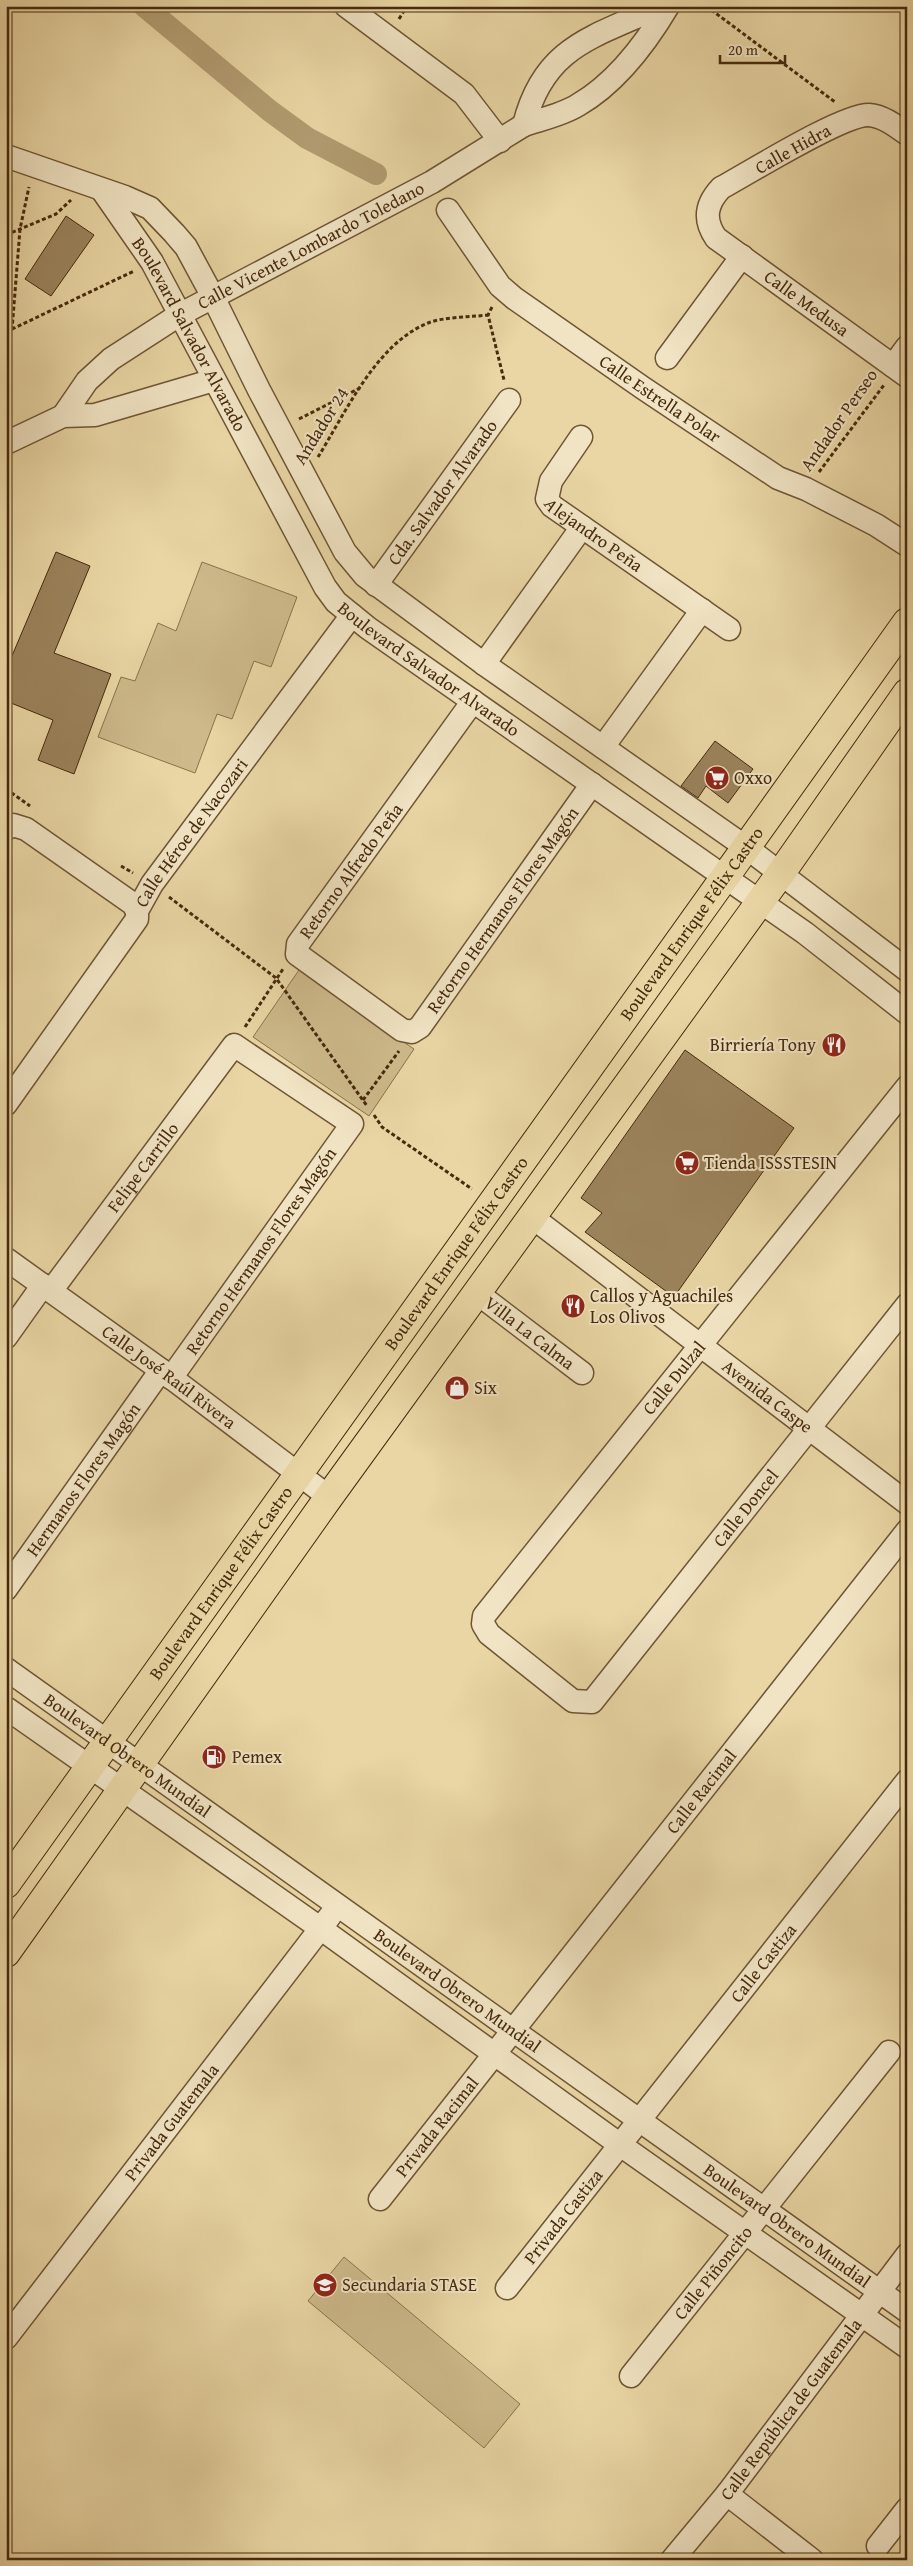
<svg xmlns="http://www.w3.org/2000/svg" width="913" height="2566" font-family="'Gentium Book Plus',serif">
<rect width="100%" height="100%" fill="#e9d6a4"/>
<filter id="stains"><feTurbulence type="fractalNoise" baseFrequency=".004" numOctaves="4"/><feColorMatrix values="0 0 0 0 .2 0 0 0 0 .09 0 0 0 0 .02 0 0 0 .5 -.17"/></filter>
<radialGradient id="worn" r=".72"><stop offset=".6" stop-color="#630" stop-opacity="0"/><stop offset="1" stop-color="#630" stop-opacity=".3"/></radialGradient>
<g fill="#cdb98a" stroke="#8a724c">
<path d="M202 562 297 597 271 667 254 661 232 719 217 714 195 773 98 737 121 677 135 681 158 623 176 631Z"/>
<path d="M299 970 414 1049 369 1116 253 1037Z"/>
<path d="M344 2257 520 2404 484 2448 308 2301Z"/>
</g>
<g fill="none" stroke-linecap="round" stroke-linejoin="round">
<path stroke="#b29c71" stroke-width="22" d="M144 6 270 111 307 138 376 174"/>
</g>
<g fill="#9b835c" stroke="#462a0e">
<path d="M66 216 94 235 51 296 25 279Z"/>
<path d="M56 552 90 566 54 653 111 674 74 774 38 760 53 720 6 701V670Z"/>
<path d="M715 741 753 769 728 803 706 786 698 798 681 786Z"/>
<path d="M685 1050 794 1128 674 1297 585 1232 602 1213 581 1198Z"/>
</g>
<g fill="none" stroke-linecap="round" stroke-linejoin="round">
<defs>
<g id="minor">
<path d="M346 6 464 94 500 141"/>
<path d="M661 6C595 37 544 45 524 125 542 119 562 115 578 105 616 83 646 43 668 6"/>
<path id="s1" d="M907 134C896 126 883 116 869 115 843 114 749 173 721 188 706 204 703 219 716 238L907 376"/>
<path d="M6 156 125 197 150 208 174 233 186 247 213 297 259 390 345 552 365 576 484 664 747 848 907 970"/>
<path id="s2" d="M102 190 152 262 325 587 336 602 368 628 805 933 907 1013"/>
<path id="s3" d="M448 210 500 286 514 298 643 388 778 478 806 489 876 525 907 545"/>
<path d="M667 358 742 256"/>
<path d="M893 366 907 347"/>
<path id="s4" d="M63 416 87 381 111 359 179 315 432 182 524 125"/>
<path id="s5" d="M581 437 551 481 547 499 552 506 729 629"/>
<path d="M6 443 63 416 95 415 214 380"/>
<path id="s6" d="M376 585 509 400"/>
<path d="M484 664 582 527"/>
<path id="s7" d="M473 701 298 944 297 954 402 1030 412 1032 420 1027 592 784"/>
<path d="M603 747 702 610"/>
<path d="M6 829 13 825 26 829 133 904 137 911"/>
<path id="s8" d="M907 1087 484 1616 483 1624 489 1634 573 1701 592 1702 907 1305"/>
<path id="s9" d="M6 1104 137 919V911L152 884 352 615"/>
<path id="s10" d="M532 1217 907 1503"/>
<path id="s11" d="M6 1259 161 1370 329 1497"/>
<path id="s12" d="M51 1291 234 1045 352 1124 171 1378"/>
<path id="s13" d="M477 1293 582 1373"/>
<path d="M6 1337 43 1285"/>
<path id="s14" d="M6 1589 161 1370"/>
<path id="s15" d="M6 1669 907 2311"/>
<path d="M6 1708 320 1928 619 2144 907 2347"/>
<path id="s16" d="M380 2199 907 1531"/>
<path id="s17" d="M507 2288 907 1781"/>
<path id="s18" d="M6 2338 330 1916"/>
<path id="s19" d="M631 2376 889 2052"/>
<path d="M727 2494 812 2560"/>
<path d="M878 2546 907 2509"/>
<path id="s20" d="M672 2560 727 2494 907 2255"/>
</g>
<g id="major">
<path id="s21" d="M6 1884 907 622"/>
<path d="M6 1953 329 1497 781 873 907 693"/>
</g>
</defs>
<use href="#minor" stroke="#6f5534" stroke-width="25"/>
<use href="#major" stroke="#462a0e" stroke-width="30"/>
<g stroke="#462a0e" stroke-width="3" stroke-dasharray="4 2.5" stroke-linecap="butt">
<path d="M706 6 835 102"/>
<path d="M399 19 407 6"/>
<path d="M6 235 56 214 71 200"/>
<path d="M492 307 488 315 504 380"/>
<path d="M12 330 20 229 29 187"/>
<path d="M6 332 134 271"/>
<path d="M299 419 360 388"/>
<path d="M318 457C346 412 376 344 428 323 443 317 471 317 488 315"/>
<path d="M819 472 884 385"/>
<path d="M6 789 30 806"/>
<path d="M121 866 133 873"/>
<path d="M169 897 276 978 367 1106"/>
<path d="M245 1027 283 969"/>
<path d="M363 1100 399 1051"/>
<path d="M374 1115 382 1127 472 1189"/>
</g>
<use href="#minor" stroke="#f1e4c4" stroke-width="22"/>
<use href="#major" stroke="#e9d6a4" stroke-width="28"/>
</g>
<defs>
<symbol id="supermarket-disc" viewBox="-11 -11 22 22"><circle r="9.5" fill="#8f2418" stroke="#f1e4c4"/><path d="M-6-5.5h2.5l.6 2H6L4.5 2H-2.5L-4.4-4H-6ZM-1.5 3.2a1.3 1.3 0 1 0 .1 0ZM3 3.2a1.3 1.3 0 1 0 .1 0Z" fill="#fff"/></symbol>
<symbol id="restaurant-disc" viewBox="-11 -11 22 22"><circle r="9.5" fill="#8f2418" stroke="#f1e4c4"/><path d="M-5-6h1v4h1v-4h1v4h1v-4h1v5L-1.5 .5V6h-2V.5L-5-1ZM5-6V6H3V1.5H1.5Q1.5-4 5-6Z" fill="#fff"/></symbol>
<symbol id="shop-disc" viewBox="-11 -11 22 22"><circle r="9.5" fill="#8f2418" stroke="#f1e4c4"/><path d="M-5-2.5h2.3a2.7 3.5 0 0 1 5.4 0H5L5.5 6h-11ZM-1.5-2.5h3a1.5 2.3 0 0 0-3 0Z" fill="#fff"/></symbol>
<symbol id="fuel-disc" viewBox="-11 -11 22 22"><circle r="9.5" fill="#8f2418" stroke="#f1e4c4"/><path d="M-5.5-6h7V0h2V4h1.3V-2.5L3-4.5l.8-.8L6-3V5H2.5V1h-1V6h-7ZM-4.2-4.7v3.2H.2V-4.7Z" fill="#fff"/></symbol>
<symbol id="school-disc" viewBox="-11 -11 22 22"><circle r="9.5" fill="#8f2418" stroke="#f1e4c4"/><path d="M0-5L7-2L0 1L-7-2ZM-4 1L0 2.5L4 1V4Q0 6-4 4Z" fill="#fff"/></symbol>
</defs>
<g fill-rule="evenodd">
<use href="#supermarket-disc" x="703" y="764" width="28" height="28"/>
<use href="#restaurant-disc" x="820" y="1031" width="28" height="28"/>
<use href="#supermarket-disc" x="673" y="1149" width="28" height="28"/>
<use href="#restaurant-disc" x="559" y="1292" width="28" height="28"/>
<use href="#shop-disc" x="443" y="1374" width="28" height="28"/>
<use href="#fuel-disc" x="200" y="1743" width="28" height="28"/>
<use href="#school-disc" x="311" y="2271" width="28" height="28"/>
</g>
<g text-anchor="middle" stroke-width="4" stroke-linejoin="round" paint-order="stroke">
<g font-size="18" fill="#462a0e" stroke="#f1e4c4">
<text transform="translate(793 149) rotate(-29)" y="6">Calle Hidra</text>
<text dy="6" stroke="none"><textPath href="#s4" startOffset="305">Calle Vicente Lombardo Toledano</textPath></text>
<text dy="6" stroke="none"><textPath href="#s1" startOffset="376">Calle Medusa</textPath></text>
<text dy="6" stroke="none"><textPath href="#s2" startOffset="169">Boulevard Salvador Alvarado</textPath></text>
<text dy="6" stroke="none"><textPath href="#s3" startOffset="288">Calle Estrella Polar</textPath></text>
<text transform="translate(839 420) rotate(-55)" y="6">Andador Perseo</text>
<text transform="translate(321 426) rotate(-58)" y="6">Andador 24</text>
<text dy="6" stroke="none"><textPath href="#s6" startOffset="114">Cda. Salvador Alvarado</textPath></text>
<text dy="6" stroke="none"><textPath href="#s5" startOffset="131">Alejandro Peña</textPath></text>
<text dy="6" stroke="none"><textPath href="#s2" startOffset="589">Boulevard Salvador Alvarado</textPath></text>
<text dy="6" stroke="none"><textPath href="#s9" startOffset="330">Calle Héroe de Nacozari</textPath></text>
<text transform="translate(351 871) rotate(-54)" y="6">Retorno Alfredo Peña</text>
<text dy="6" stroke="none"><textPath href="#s7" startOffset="602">Retorno Hermanos Flores Magón</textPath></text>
<text dy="6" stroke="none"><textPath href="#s21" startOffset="1180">Boulevard Enrique Félix Castro</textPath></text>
<text dy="6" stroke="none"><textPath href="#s12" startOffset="154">Felipe Carrillo</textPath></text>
<text transform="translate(261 1251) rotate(-55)" y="6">Retorno Hermanos Flores Magón</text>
<text dy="6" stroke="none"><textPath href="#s21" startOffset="775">Boulevard Enrique Félix Castro</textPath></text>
<text dy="6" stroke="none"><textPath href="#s13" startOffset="66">Villa La Calma</textPath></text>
<text dy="6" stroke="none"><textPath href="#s11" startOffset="201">Calle José Raúl Rivera</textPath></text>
<text transform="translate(674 1378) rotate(-51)" y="6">Calle Dulzal</text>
<text dy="6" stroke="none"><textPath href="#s10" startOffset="296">Avenida Caspe</textPath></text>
<text dy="6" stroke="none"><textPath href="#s14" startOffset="134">Hermanos Flores Magón</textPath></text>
<text dy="6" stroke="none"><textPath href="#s8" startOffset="1071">Calle Doncel</textPath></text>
<text dy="6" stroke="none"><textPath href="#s21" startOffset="370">Boulevard Enrique Félix Castro</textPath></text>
<text dy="6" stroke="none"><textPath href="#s15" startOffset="149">Boulevard Obrero Mundial</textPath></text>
<text dy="6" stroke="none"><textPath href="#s16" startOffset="519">Calle Racimal</textPath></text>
<text dy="6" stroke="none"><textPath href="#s17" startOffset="414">Calle Castiza</textPath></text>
<text dy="6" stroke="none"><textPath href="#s15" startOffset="554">Boulevard Obrero Mundial</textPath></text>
<text dy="6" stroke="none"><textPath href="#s18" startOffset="272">Privada Guatemala</textPath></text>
<text dy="6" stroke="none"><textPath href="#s16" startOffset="92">Privada Racimal</textPath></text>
<text dy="6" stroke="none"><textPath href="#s17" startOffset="91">Privada Castiza</textPath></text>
<text dy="6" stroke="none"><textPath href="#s15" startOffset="959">Boulevard Obrero Mundial</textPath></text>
<text dy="6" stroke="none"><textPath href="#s19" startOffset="132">Calle Piñoncito</textPath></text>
<text dy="6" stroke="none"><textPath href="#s20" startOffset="192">Calle República de Guatemala</textPath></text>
</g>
<g font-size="18" fill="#462a0e" stroke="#f1e4c4" text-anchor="start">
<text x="734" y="784">Oxxo</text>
<text x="816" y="1051" text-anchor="end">Birriería Tony</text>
<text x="704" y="1169">Tienda ISSSTESIN</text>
<text x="590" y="1302">Callos y Aguachiles<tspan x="590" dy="21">Los Olivos</tspan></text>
<text x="474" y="1394">Six</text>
<text x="232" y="1763">Pemex</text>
<text x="342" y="2291">Secundaria STASE</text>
</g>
</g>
<rect width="913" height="2566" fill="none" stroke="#e9d6a4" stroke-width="25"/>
<rect x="8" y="8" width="898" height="2551" fill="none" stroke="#462a0e" stroke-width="2.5"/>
<rect x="12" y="12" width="888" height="2541" fill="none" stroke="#462a0e"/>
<path d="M720 55v8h65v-8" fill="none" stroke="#462a0e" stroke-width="2.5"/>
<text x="728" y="55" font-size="15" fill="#462a0e" stroke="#f1e4c4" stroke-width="4" paint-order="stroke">20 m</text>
<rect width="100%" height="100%" filter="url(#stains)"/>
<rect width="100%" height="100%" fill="url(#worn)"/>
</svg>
